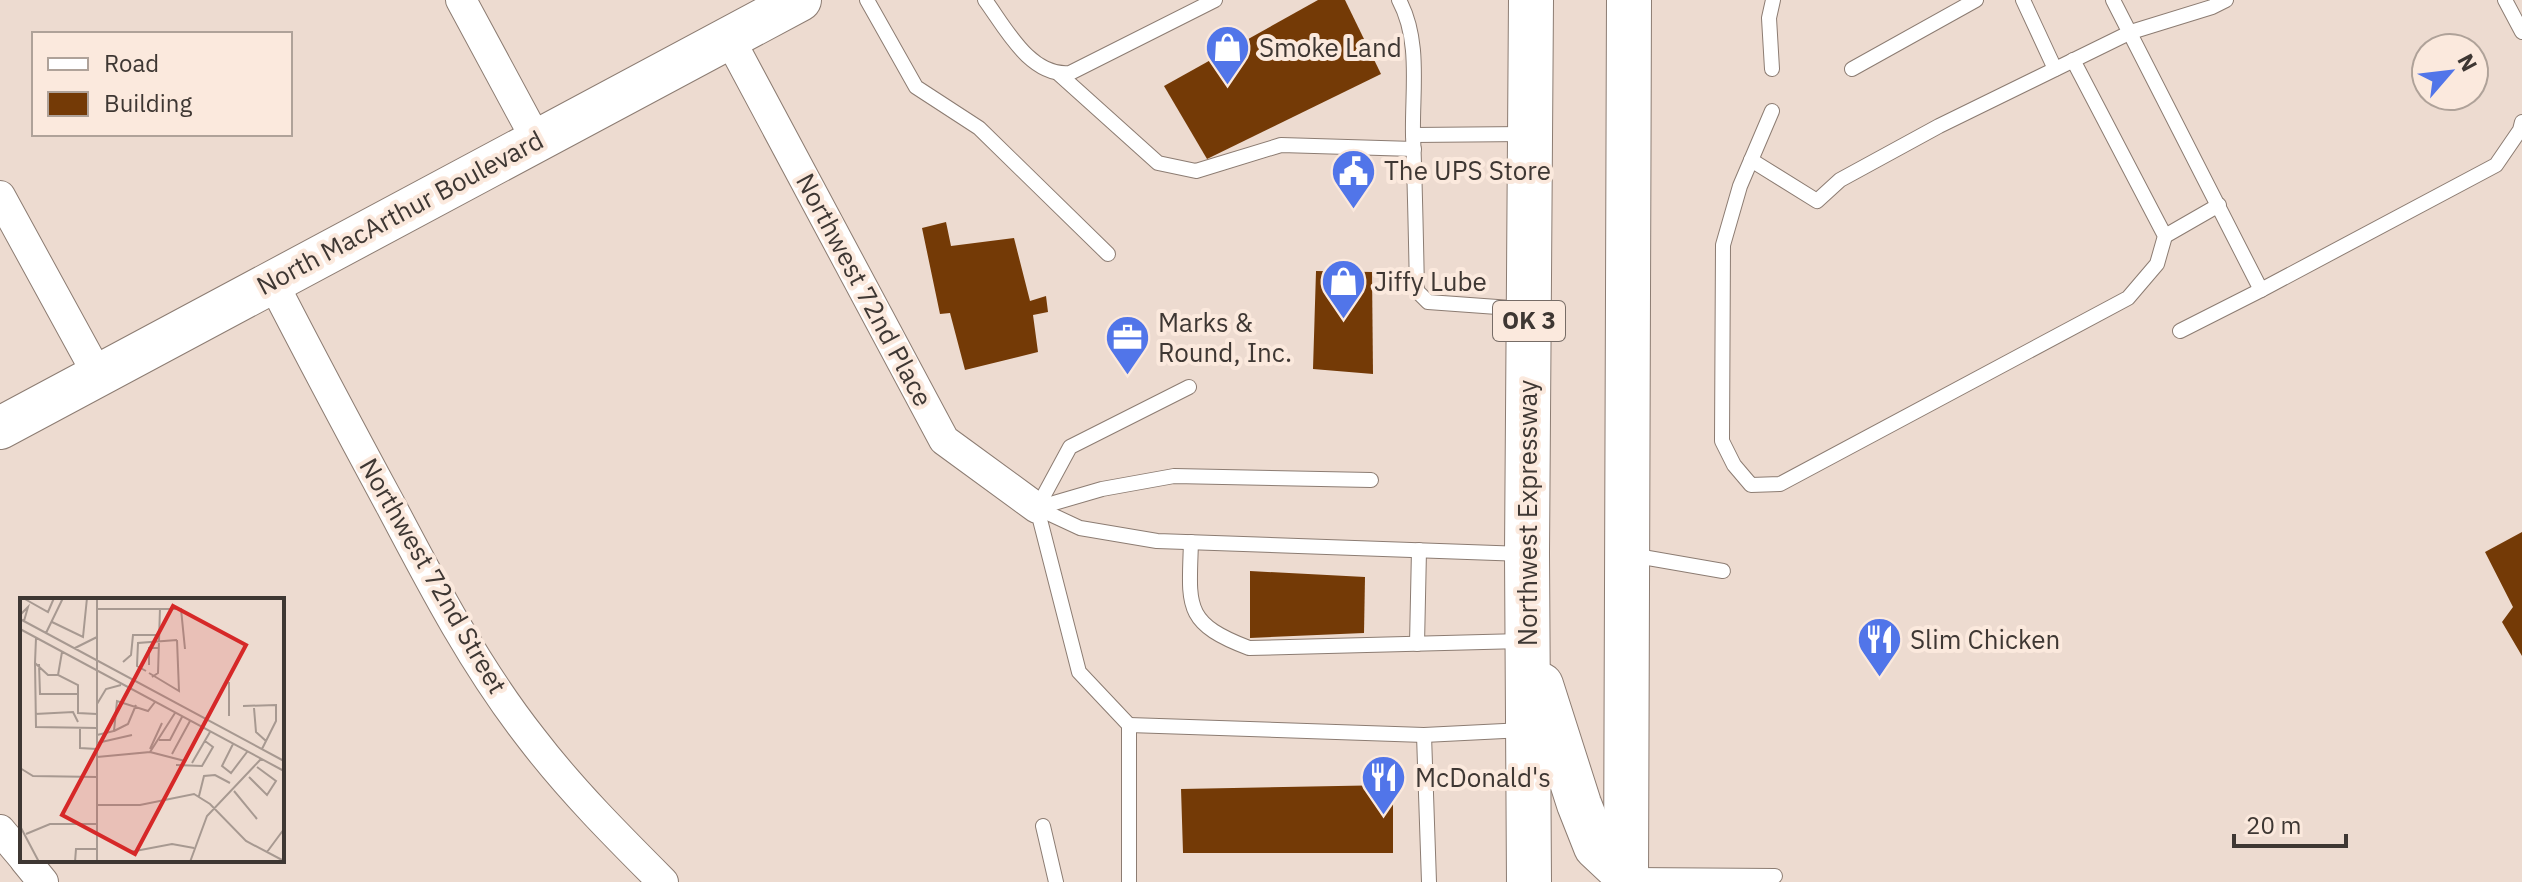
<svg xmlns="http://www.w3.org/2000/svg" width="2522" height="882" font-family="'IBM Plex Sans',sans-serif">
<rect width="100%" height="100%" fill="#eddbd0"/>
<g fill="#743a06">
<path d="M1318 0H1345L1381 74 1207 159 1164 86Z"/>
<path d="M946 222 951 246 1014 238 1030 301 1046 296 1048 312 1033 315 1038 352 965 370 950 313 940 314 922 228Z"/>
<path d="M1316 271 1372 272 1373 374 1313 369Z"/>
<path d="M2522 532V656L2502 622 2513 607 2485 552Z"/>
<path d="M1250 571 1365 577 1364 633 1250 638Z"/>
<path d="M1393 785V853H1183L1181 789Z"/>
</g>
<g fill="none" stroke-linecap="round" stroke-linejoin="round">
<defs>
<g id="lane">
<path d="M867 0 916 87 979 128 1108 254"/>
<path d="M985 0C1005 27 1030 77 1070 73L1215 0"/>
<path d="M1399 0C1421 41 1412 90 1413 135 1415 187 1416 239 1417 291L1428 302 1525 309"/>
<path d="M2023 0 2055 69"/>
<path d="M2113 0 2261 290"/>
<path d="M2505 0 2522 32"/>
<path d="M1772 69 1769 18 1773 0"/>
<path d="M1852 69 1976 0"/>
<path d="M1059 74 1158 163 1196 171 1281 145 1414 149"/>
<path d="M1772 111 1740 186 1723 245 1722 441 1734 465 1751 485 1780 484 2128 298 2157 264 2165 236 2073 60"/>
<path d="M1413 135 1525 134"/>
<path d="M1751 160 1817 201 1840 180 1939 126 2131 32 2212 7 2226 0"/>
<path d="M2165 236 2219 205"/>
<path d="M2180 331 2261 290 2496 165 2520 130 2522 122"/>
<path d="M1037 508 1080 528 1157 541 1524 554"/>
<path d="M1037 508 1102 489 1174 476 1371 480"/>
<path d="M1191 542C1189 606 1183 623 1249 648L1522 641"/>
<path d="M1631 555 1723 571"/>
<path d="M1417 644 1419 550"/>
<path d="M1129 725 1424 735 1524 730"/>
<path d="M1424 735 1429 882"/>
<path d="M1043 826 1056 882"/>
<path d="M1632 875 1775 876"/>
<path d="M1129 882V725L1079 672 1037 508 1070 447 1189 387"/>
</g>
<g id="street">
<path d="M461 0 536 139"/>
<path d="M729 38 944 440 1037 508"/>
<path d="M0 196 98 375"/>
<path d="M272 281C311 357 351 432 391 506 433 586 476 668 532 739 571 790 617 836 663 882"/>
<path d="M0 830 22 856"/>
<path d="M25 860 43 882"/>
</g>
<path id="secondary" d="M0 428 800 0"/>
<g id="highway">
<path d="M1541 685 1579 804 1596 847 1626 875"/>
<path d="M1529 882 1527 554 1531 0"/>
<path d="M1626 882 1629 0"/>
</g>
</defs>
<use href="#lane" stroke="#8c7c72" stroke-width="16"/>
<use href="#street" stroke="#8c7c72" stroke-width="32"/>
<use href="#secondary" stroke="#8c7c72" stroke-width="44"/>
<use href="#highway" stroke="#8c7c72" stroke-width="46"/>
<use href="#lane" stroke="#fff" stroke-width="14"/>
<use href="#street" stroke="#fff" stroke-width="30"/>
<use href="#secondary" stroke="#fff" stroke-width="42"/>
<use href="#highway" stroke="#fff" stroke-width="44"/>
</g>
<defs>
<symbol id="shop-pin" viewBox="-11 -11 22 30"><path d="M0 17L-7.5 6A9.5 9.5 0 1 1 7.5 6Z" fill="#5175e9" stroke="#fbe9dd"/><path d="M-5-2.5h2.3a2.7 3.5 0 0 1 5.4 0H5L5.5 6h-11ZM-1.5-2.5h3a1.5 2.3 0 0 0-3 0Z" fill="#fff"/></symbol>
<symbol id="civic-pin" viewBox="-11 -11 22 30"><path d="M0 17L-7.5 6A9.5 9.5 0 1 1 7.5 6Z" fill="#5175e9" stroke="#fbe9dd"/><path d="M-.6-6.5H3V-4.5H.6V-3L4-1V1h2V6H-6V1h2V-1L-.6-3ZM-1.2 2.5V6h2.4V2.5Z" fill="#fff"/></symbol>
<symbol id="office-pin" viewBox="-11 -11 22 30"><path d="M0 17L-7.5 6A9.5 9.5 0 1 1 7.5 6Z" fill="#5175e9" stroke="#fbe9dd"/><path d="M-6-3h4V-5.5h4V-3h4V5H-6ZM-1-4.5V-3h2v-1.5ZM-6 0V1H6V0Z" fill="#fff"/></symbol>
<symbol id="restaurant-pin" viewBox="-11 -11 22 30"><path d="M0 17L-7.5 6A9.5 9.5 0 1 1 7.5 6Z" fill="#5175e9" stroke="#fbe9dd"/><path d="M-5-6h1v4h1v-4h1v4h1v-4h1v5L-1.5 .5V6h-2V.5L-5-1ZM5-6V6H3V1.5H1.5Q1.5-4 5-6Z" fill="#fff"/></symbol>
</defs>
<g fill-rule="evenodd">
<use href="#shop-pin" x="1202" y="22" width="51" height="69"/>
<use href="#civic-pin" x="1328" y="146" width="51" height="69"/>
<use href="#shop-pin" x="1318" y="256" width="51" height="69"/>
<use href="#office-pin" x="1102" y="312" width="51" height="69"/>
<use href="#restaurant-pin" x="1854" y="614" width="51" height="69"/>
<use href="#restaurant-pin" x="1358" y="752" width="51" height="69"/>
</g>
<g text-anchor="middle" stroke-width="8" stroke-linejoin="round" paint-order="stroke">
<rect fill="#fbe9dd" stroke="#776c66" stroke-width="2" x="1493" y="301" width="72" height="40" rx="6"/>
<g font-size="24" font-weight="bold" fill="#3e3733">
<text x="1529" y="329">OK 3</text>
</g>
<g font-size="26" fill="#3e3733" stroke="#fbe9dd" text-anchor="start">
<text x="1259" y="57">Smoke Land</text>
<text x="1384" y="180">The UPS Store</text>
<text x="1374" y="291">Jiffy Lube</text>
<text x="1158" y="332">Marks &amp;<tspan x="1158" dy="30">Round, Inc.</tspan></text>
<text x="1910" y="649">Slim Chicken</text>
<text x="1415" y="787">McDonald's</text>
</g>
<g font-size="26" fill="#3e3733" stroke="#fbe9dd">
<text transform="translate(400 213) rotate(-28)" y="9">North MacArthur Boulevard</text>
<text transform="translate(864 290) rotate(62)" y="9">Northwest 72nd Place</text>
<text transform="translate(1528 513) rotate(-90)" y="9">Northwest Expressway</text>
<text transform="translate(433 576) rotate(60)" y="9">Northwest 72nd Street</text>
</g>
</g>
<g transform="translate(20 598)">
<rect width="264" height="264" fill="#eddbd0"/>
<path fill="none" stroke="#a79991" stroke-width="2" d="M3 0 28 14 34 0M77 0V264M68 1 121 0M77 11H161L165 51M0 17 8 9 4 23M0 21 264 163M32 24 63 39 67 0M0 31 264 173M26 35 43 0M16 40 15 65 28 77H38M55 50 77 39M42 54 38 77 58 87V115L77 116M103 64 111 57 113 37H139M15 65 16 129 77 130M19 66 20 96H58M129 67V50H138M126 73 117 68 118 45 157 42M129 75 159 93 157 42M132 79 138 75 140 10M77 106 86 91 101 87M223 108 256 107V123L242 151M234 110 236 134 246 143M15 116 53 114 58 124M209 118V84M60 129V150L77 151M94 133 108 126 116 107M77 137 94 133 97 103 128 113 135 104M139 142H150L162 119M77 145 112 137M213 146 202 168 211 175 227 154M130 151 142 125M130 154 165 163 182 129M152 156 170 123M77 159 130 154 155 115M172 165 190 134M156 167 182 168 193 149 185 143M0 170 13 178 77 179M229 179 247 197 256 183 237 169M214 193 237 221M179 198 184 178 195 177 210 185M77 207H120L174 196 190 206 226 243 264 263M0 228 19 264M6 236 30 226H77M110 254 152 246 174 250M247 254 264 231M55 264 56 251H77M170 264 187 218 241 161"/>
<path fill="#d62828" fill-opacity="0.15" stroke="#d62828" stroke-width="4" d="M153 8 226 47 115 256 42 217Z"/>
<rect width="264" height="264" fill="none" stroke="#3e3733" stroke-width="4"/>
</g>
<rect x="32" y="32" width="260" height="104" fill="#fbe9dd" stroke="#afa299" stroke-width="2"/>
<rect x="48" y="58" width="40" height="12" fill="#ffffff" stroke="#afa299" stroke-width="2"/>
<text x="104" y="72" font-size="24" fill="#3e3733">Road</text>
<rect x="48" y="92" width="40" height="24" fill="#743a06" stroke="#afa299" stroke-width="2"/>
<text x="104" y="112" font-size="24" fill="#3e3733">Building</text>
<g transform="translate(2450 72) rotate(62)"><circle r="38" fill="#fbe9dd" stroke="#afa299" stroke-width="2"/>
<path d="M0-6L14 30L0 20L-14 30Z" fill="#5175e9"/>
<text y="-12" font-size="22" font-weight="bold" text-anchor="middle" fill="#3e3733">N</text>
</g>
<path d="M2234 834v12h112v-12" fill="none" stroke="#3e3733" stroke-width="4"/>
<text x="2246" y="834" font-size="24" fill="#3e3733" stroke="#fbe9dd" stroke-width="6" paint-order="stroke">20 m</text>
</svg>
